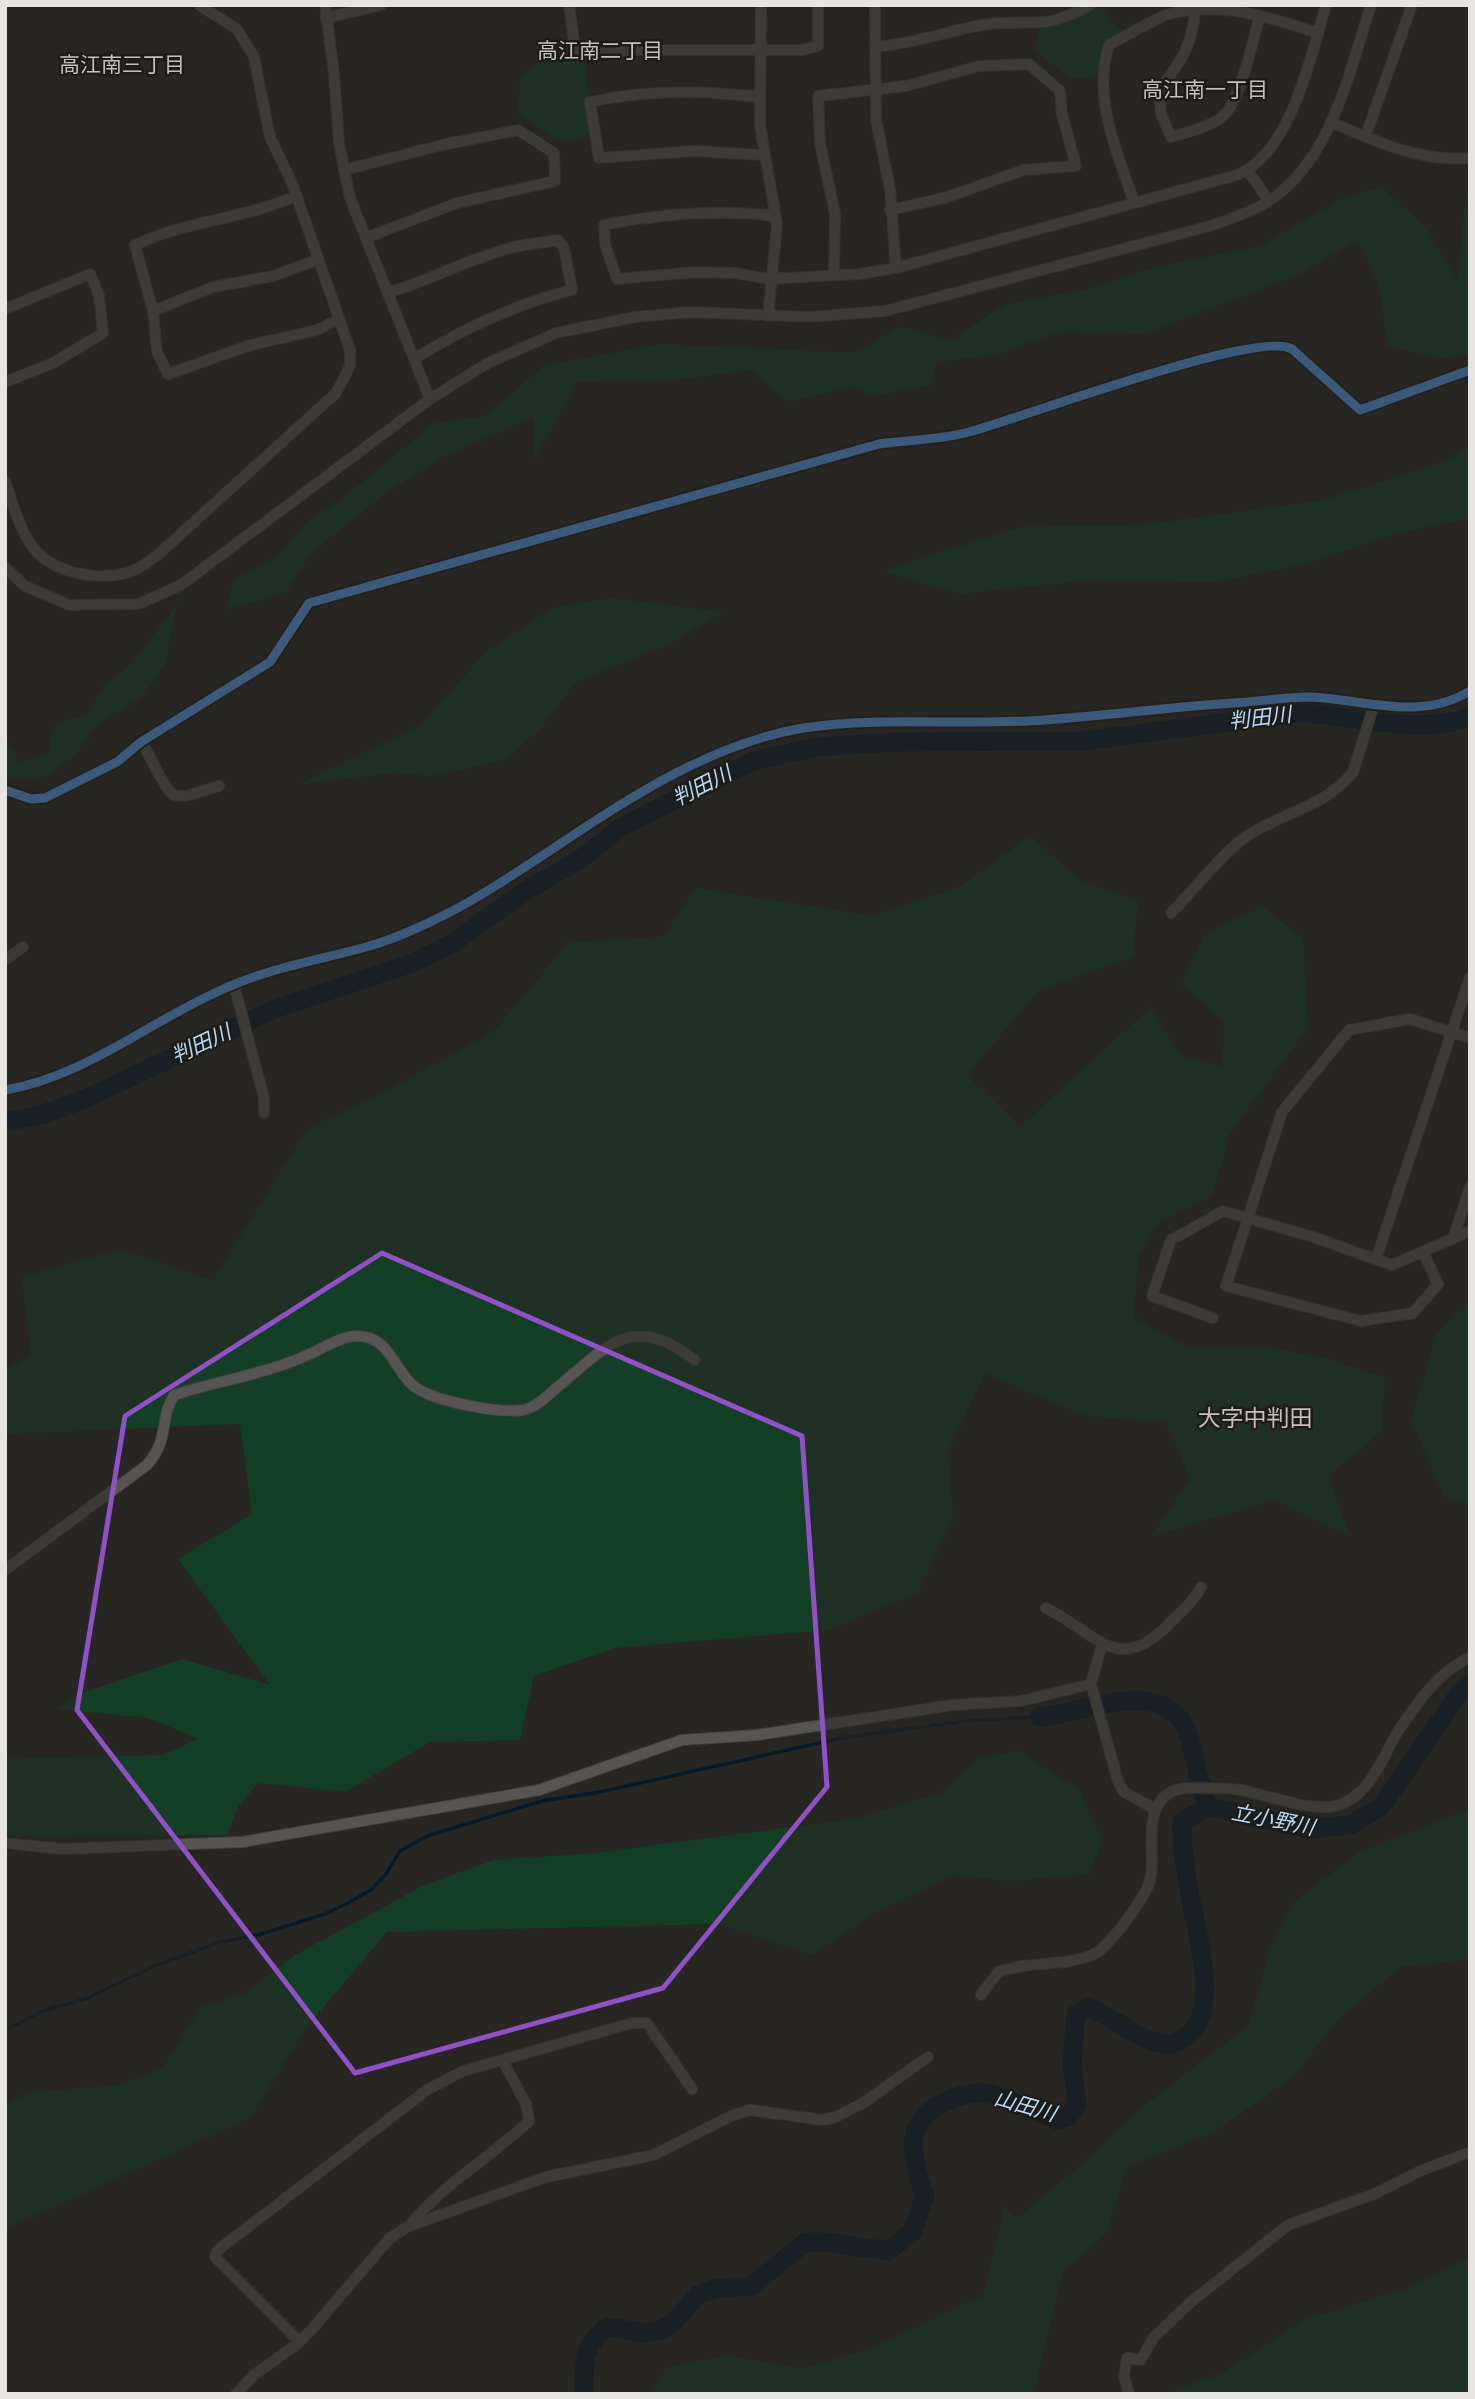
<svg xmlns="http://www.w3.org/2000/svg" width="1475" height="2399" font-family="Barlow,'Noto Sans JP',sans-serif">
<rect width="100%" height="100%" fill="#282623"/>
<g fill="#133f27">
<path d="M1098 5 1122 31 1104 46 1099 76 1071 79 1035 51 1039 29 1070 21Z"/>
<path d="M568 52 586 65 590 134 565 143 518 115 520 79 547 53Z"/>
<path d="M1382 187 1425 227 1458 282 1466 194 1470 193V354L1441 358 1388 346 1379 285 1358 240 1293 277 1144 334 1063 331 993 355 937 362 931 385 872 396 853 387 788 402 752 370 674 380 577 382 535 459 533 417 443 457 384 494 309 555 287 592 226 610 233 580 278 556 309 519 338 502 434 423 485 416 545 365 662 344 854 353 901 327 951 340 1006 304 1083 290 1164 265 1260 246 1343 198Z"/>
<path d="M1470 446V518L1400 533 1302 565 1215 582 1089 580 960 594 882 571 1020 527 1143 525 1319 501 1444 462Z"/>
<path d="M612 598 725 612 668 644 575 683 540 729 507 759 432 776 393 773 300 784 421 725 486 652 553 608Z"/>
<path d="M177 604 165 663 142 697 98 723 76 754 45 777H5V738L21 763 48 752 54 725 88 714 105 685 133 663Z"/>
<path d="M1030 836 1080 880 1138 901 1133 957 1039 990 967 1075 1020 1127 1151 1007 1179 1054 1222 1068 1224 1022 1182 983 1205 934 1262 906 1303 939 1308 1028 1229 1134 1213 1195 1159 1222 1139 1255 1133 1317 1188 1347 1272 1348 1324 1358 1385 1378 1381 1432 1328 1476 1350 1536 1274 1500 1152 1536 1190 1479 1166 1422 1086 1416 985 1373 948 1451 953 1520 917 1593 828 1630 614 1648 534 1676 520 1740 430 1742 345 1792 259 1783 238 1806 227 1835 5 1836V1759L162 1755 199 1739 148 1718 56 1709 85 1692 182 1659 270 1685 178 1559 252 1514 240 1424 5 1434V1370L31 1355 22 1277 120 1249 213 1281 307 1129 394 1087 495 1031 568 943 665 936 695 888 872 916 958 888Z"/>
<path d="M1470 1302V1506L1445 1498 1411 1420 1437 1334Z"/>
<path d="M1019 1751 1079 1790 1102 1841 1089 1874 1010 1881 955 1875 872 1914 812 1955 716 1924 387 1932 306 2028 250 2118 5 2229V2105L29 2092 122 2085 164 2067 201 2007 243 1994 295 1955 426 1884 494 1860 594 1853 853 1819 943 1792 979 1758Z"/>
<path d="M1470 1809V1959L1401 1967 1338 2019 1293 2077 1212 2133 1126 2167 1107 2232 1062 2273 1034 2394H651L666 2368 727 2355 801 2369 869 2349 984 2295 1004 2207 1016 2219 1078 2168 1140 2109 1249 2025 1269 1951 1293 1903 1359 1852Z"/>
<path d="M1470 2257V2394H1163L1223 2373 1303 2320 1405 2289Z"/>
</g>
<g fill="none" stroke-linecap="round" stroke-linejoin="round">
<path stroke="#051928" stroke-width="3.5" d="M5 2031 42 2011 88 1998 154 1966 217 1943 261 1934 325 1914 346 1904 371 1890 386 1874 400 1851 427 1836 542 1801 600 1792 846 1737 974 1720 1039 1717"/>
<g stroke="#051928" stroke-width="19">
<path d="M5 1122 44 1114 87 1098 277 1008 412 963 451 944 530 888 578 861 623 826 753 761 817 747 896 742 1083 741 1299 713C1350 714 1423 737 1470 716"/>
<path d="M1039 1717C1083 1714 1161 1675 1186 1729 1196 1754 1197 1782 1208 1807"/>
<path d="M1208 1807 1309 1829 1350 1825 1381 1807 1458 1695 1470 1684"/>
<path d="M584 2394C584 2365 582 2345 607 2327L644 2333 661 2330 673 2323 699 2294 717 2288 751 2286 806 2242H826L888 2251 912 2232 925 2196C910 2153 901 2117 954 2098 965 2094 980 2091 991 2094 1013 2100 1036 2112 1057 2120L1068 2117 1077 2104 1072 2063 1076 2014 1088 2008C1113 2016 1133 2037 1159 2043 1169 2046 1176 2043 1184 2038 1223 2014 1196 1932 1190 1896 1186 1872 1181 1847 1182 1822L1208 1807"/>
</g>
<defs>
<g id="street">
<path d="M325 5 334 73 339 143 350 198 430 399"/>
<path d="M569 5 576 55 636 50H801L818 46V5"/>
<path d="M761 5 760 125 777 225 768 316"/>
<path d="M875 5 876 119 890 189 896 268"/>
<path d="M1195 9C1194 42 1180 65 1159 89L1161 114 1171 137C1188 132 1207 128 1222 117 1241 102 1252 41 1260 16"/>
<path d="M326 18 381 5"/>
<path d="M875 47C912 44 945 32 981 25 1027 18 1043 32 1090 5"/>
<path d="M758 97C702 90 645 90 590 102L599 158 692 151 764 155"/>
<path d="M1331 122C1376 142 1421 162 1470 158"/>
<path d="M1366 135 1412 5"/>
<path d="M344 170 442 145 518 130 554 153 555 181 457 203 368 237"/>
<path d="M1248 171 1269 201"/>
<path d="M296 196C244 219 188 220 135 245L153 311 157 352 168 374 251 345 317 330 339 319"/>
<path d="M1134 202C1117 152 1092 97 1109 45 1128 35 1147 23 1166 15 1216 0 1270 17 1318 33"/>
<path d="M775 216C718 209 661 214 604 225L605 244 617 279 696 272 735 273 769 279 859 274 896 268 1237 175C1291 153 1311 56 1326 5"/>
<path d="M834 274 835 214 820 142 818 96 906 86 979 66 1029 64 1060 91 1062 114 1076 166 1024 170 944 198 890 210"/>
<path d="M389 292C423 283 454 266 488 255 511 246 535 243 558 240L564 248 572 290C515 304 465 328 415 358"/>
<path d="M5 309 90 274 99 295 103 333 53 363 5 382"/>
<path d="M153 311 213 287 273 276 317 260"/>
<path d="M5 481C12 502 18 524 30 543 49 573 97 582 129 572 142 568 151 560 161 552L336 393 350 366V350L292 183 270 137 254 57 237 29 199 5"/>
<path d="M5 567 25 586 69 605 139 604 181 585 430 399 488 363 556 333 635 317 690 312 809 317 885 311 1210 226C1230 219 1251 212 1269 201 1332 159 1349 72 1371 5"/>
<path d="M141 742C153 759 159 781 173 795L186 796 219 786"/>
<path d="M5 790 31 799 45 798 117 762 141 742 270 662 309 603 879 444C908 440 940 440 969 432 1021 418 1258 329 1292 349L1360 410 1470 370"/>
<path d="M1171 913C1190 894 1227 848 1247 836 1282 813 1327 806 1353 772L1374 705"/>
<path d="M5 960 23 947"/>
<path d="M234 985 264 1098V1113"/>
<path d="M5 1090C83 1077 146 1024 217 992 265 969 315 961 366 947 400 938 449 914 479 896 582 834 681 749 803 728 881 716 966 726 1045 720 1112 715 1180 706 1247 702 1268 700 1289 697 1310 697 1364 699 1419 722 1470 691"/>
<path d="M1453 1239 1470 1187"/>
<path d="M1423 1252 1438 1284 1413 1313 1361 1321 1226 1286 1282 1112 1349 1030 1410 1019 1470 1038"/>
<path d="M1376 1259 1470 977"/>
<path d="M1213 1318 1152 1296 1171 1240 1223 1211 1313 1237 1392 1265 1470 1231"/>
<path d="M5 1570 147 1465C170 1439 159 1419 174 1395 220 1380 268 1374 312 1353 325 1347 342 1336 357 1336 391 1336 394 1372 415 1387 434 1401 499 1414 523 1410 535 1408 545 1398 554 1390 606 1348 630 1310 695 1360"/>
<path d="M1046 1608C1096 1633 1118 1677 1169 1624 1181 1611 1193 1603 1201 1587"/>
<path d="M1091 1684 1102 1645"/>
<path d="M5 1843 62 1849 242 1842 539 1790 682 1740 757 1735 953 1705 1021 1701 1091 1684 1118 1781 1124 1792 1155 1809"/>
<path d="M981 1995 998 1972C1028 1961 1062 1967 1092 1955 1109 1948 1149 1894 1151 1876 1155 1848 1142 1809 1171 1792 1180 1787 1193 1788 1202 1788 1215 1788 1228 1788 1240 1790 1268 1794 1317 1816 1344 1803 1373 1789 1382 1758 1397 1733 1416 1704 1438 1672 1470 1657"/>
<path d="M410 2225C443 2184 490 2158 529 2121L526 2104 503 2061"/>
<path d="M299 2341 215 2257 218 2250 427 2090 463 2071 632 2023H647L692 2089"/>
<path d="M236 2394 254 2375 296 2345 313 2328 389 2239 407 2227 546 2177 654 2155 731 2116 750 2110 822 2120 834 2118 863 2103 928 2057"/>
<path d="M1129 2394 1124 2376 1127 2358 1141 2360 1153 2338 1191 2302 1288 2225 1374 2194 1420 2171 1470 2152"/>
</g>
</defs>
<use href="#street" stroke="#434240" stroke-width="12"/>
<use href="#street" stroke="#565553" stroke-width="10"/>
<defs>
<g id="cycleway">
<path d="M5 790 31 799 45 798 117 762 141 742 270 662 309 603 879 444C908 440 940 440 969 432 1021 418 1258 329 1292 349L1360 410 1470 370"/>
<path d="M5 1090C83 1077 146 1024 217 992 265 969 315 961 366 947 400 938 449 914 479 896 582 834 681 749 803 728 881 716 966 726 1045 720 1112 715 1180 706 1247 702 1268 700 1289 697 1310 697 1364 699 1419 722 1470 691"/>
</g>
</defs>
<use href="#cycleway" stroke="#1f1c18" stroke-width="13"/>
<use href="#cycleway" stroke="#5399e6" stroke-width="9"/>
</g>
<path d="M0 0H1475V2399H0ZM382 1253 802 1436 827 1787 663 1988 355 2073 77 1710 125 1416Z" fill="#282623" fill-opacity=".55" fill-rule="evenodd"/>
<path fill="none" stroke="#9151c6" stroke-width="5" stroke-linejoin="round" d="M382 1253 802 1436 827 1787 663 1988 355 2073 77 1710 125 1416Z"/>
<g text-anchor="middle" stroke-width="5" stroke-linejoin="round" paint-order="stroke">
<g font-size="21" fill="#c3c0ba" stroke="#1f1c18">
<text x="600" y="58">高江南二丁目</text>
<text x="122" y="72">高江南三丁目</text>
<text x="1205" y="97">高江南一丁目</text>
</g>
<g font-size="21" font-style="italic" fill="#b4dbfc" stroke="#1f1c18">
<text transform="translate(1260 718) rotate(-7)" y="7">判田川</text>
<text transform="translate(702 786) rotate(-27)" y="7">判田川</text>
<text transform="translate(201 1044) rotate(-25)" y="7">判田川</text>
<text transform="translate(1273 1820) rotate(11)" y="7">立小野川</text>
<text transform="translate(1025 2106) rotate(16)" y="7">山田川</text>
</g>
<g font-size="23" fill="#c3c0ba" stroke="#1f1c18">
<text x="1255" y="1426">大字中判田</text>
</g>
</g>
<rect width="1475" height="2399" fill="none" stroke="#e7e5e2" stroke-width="14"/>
</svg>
